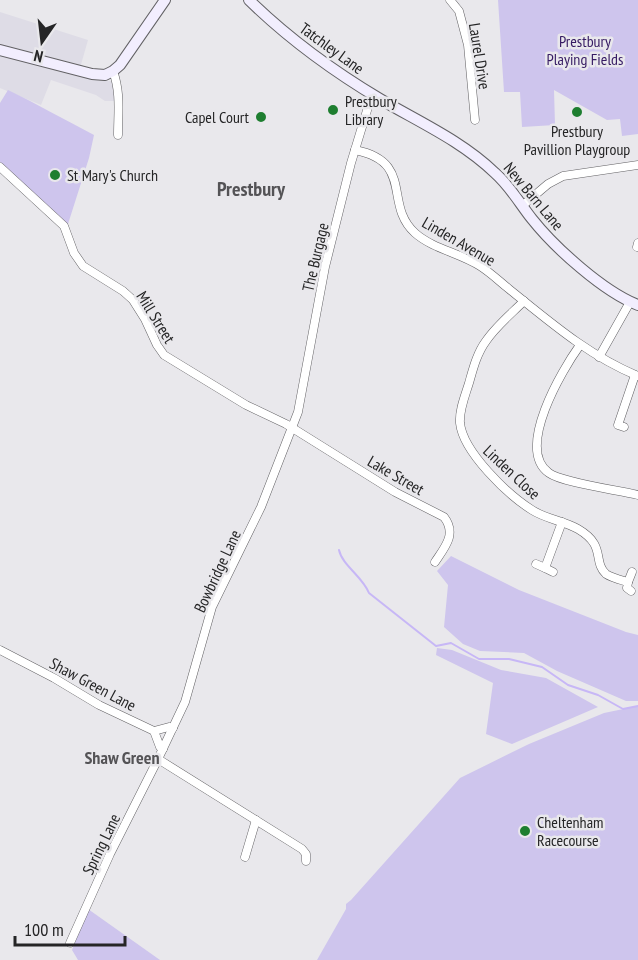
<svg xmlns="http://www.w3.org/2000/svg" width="638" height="960" font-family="'PT Sans Narrow',sans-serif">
<rect width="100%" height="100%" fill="#e9e8ec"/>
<path fill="#dedce6" d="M0 12 88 40 78 75 115 82 116 101H105L96 95 51 80 41 105 0 88Z"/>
<g fill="#cec5ed">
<path d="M498 0H638V134L622 136 620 119 607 120 554 90 555 125 522 127 520 92H504Z"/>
<path d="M8 90C37 104 65 120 94 135L89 158 68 224 0 162V103Z"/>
<path d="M451 556 519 590 626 632 638 635V701H626L557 671 524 653 480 651 463 644 444 627 448 585 437 571Z"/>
<path d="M437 648 452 650 501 670 546 678 598 707 512 744 486 734 493 683 436 655Z"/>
<path d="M638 706V960H317L346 909V904L351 900 460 778 529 744 604 713Z"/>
<path d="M88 909 160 960H78L72 950Z"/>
</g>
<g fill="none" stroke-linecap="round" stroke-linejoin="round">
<path stroke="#c7b7f6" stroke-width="2" d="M339 550C342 565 363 577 369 593L436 646 451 643 479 659H509L542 667 568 685 598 695 623 709 638 706"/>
<defs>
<g id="street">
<path d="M450 0 459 11 468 45 475 120"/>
<path d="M113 71C121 93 118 113 118 135"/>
<path d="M355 150C415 162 383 204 415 233 433 249 460 253 480 266 491 273 499 281 509 289 550 322 589 356 638 376"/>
<path d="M0 167 64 226 74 253 83 266 123 291 133 300 145 319 157 345 164 355 246 405 286 424 395 492 444 517C457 534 445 547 435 562"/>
<path d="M522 206 548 184 563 176 638 165"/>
<path d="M637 247 638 243"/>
<path d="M524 301C511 314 496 326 486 341 477 353 473 369 469 383 465 396 459 410 460 423 463 452 508 495 532 510 546 519 564 521 578 529 607 546 592 561 606 574 612 578 621 580 628 582L627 588 631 591"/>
<path d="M580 345C562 370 515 449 549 473 563 483 618 490 638 495"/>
<path d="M599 357 630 302"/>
<path d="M624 427 618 425 635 375"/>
<path d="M536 564 545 568 562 522"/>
<path d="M545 568 553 572"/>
<path d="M628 582 632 572"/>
<path d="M0 650 54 678 99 705 154 731 160 747 163 749"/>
<path d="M154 731 169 727 173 728"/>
<path d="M158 759 302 849 306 854V861"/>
<path d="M245 857 256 820"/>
<path d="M70 943 110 854 158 759 185 702 212 607 261 507 298 412 325 267 351 163 372 94"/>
</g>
<g id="secondary">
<path d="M249 0C288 38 333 71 380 99 419 122 462 141 495 173 510 186 520 204 532 219 555 248 604 292 638 305"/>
<path d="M0 50 92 74 105 75 113 71 120 65 165 0"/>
</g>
</defs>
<use href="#street" stroke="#626164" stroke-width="9"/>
<use href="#secondary" stroke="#626164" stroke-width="12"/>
<use href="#street" stroke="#fff" stroke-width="8"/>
<use href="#secondary" stroke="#f2eefe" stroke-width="10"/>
</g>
<g fill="#1e7e30" stroke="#e9e8ec" stroke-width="2">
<circle cx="333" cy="110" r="6"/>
<circle cx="577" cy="112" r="6"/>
<circle cx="261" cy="117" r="6"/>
<circle cx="55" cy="175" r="6"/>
<circle cx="525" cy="831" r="6"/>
</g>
<g text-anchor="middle" stroke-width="5" stroke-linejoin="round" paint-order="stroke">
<g font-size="16" fill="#361b63" stroke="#e9e8ec">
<text x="585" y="47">Prestbury<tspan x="585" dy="18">Playing Fields</tspan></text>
</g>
<g font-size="16" fill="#252526" stroke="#e9e8ec">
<text transform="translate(332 48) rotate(36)" y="6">Tatchley Lane</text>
<text transform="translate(480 56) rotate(81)" y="6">Laurel Drive</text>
<text transform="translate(534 196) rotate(50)" y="6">New Barn Lane</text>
<text transform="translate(459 241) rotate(30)" y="6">Linden Avenue</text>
<text transform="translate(315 257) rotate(-77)" y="6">The Burgage</text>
<text transform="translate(156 317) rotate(58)" y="6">Mill Street</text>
<text transform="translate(512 472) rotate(43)" y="6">Linden Close</text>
<text transform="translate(396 475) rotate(30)" y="6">Lake Street</text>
<text transform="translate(217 571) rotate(-65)" y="6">Bowbridge Lane</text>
<text transform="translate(93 684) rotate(28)" y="6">Shaw Green Lane</text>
<text transform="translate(101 844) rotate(-64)" y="6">Spring Lane</text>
</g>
<g font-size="16" fill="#252526" stroke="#e9e8ec" text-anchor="start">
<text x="345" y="107">Prestbury<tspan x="345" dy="18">Library</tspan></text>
<text x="249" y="123" text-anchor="end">Capel Court</text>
<text x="577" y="137" text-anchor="middle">Prestbury<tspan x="577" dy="18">Pavillion Playgroup</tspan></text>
<text x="67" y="181">St Mary's Church</text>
<text x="537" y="828">Cheltenham<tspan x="537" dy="18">Racecourse</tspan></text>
</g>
<g font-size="18" font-weight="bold" fill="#545356" stroke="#e9e8ec">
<text x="122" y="764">Shaw Green</text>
</g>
<g font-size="20" font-weight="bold" fill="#545356" stroke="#e9e8ec">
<text x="251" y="196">Prestbury</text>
</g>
</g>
<g transform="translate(42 42) rotate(194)" stroke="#e9e8ec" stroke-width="4.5" paint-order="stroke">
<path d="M0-4.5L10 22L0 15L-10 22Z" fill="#252526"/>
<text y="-9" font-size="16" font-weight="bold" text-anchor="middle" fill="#252526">N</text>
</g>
<path d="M15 936v9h110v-9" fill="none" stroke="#252526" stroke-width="3"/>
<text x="24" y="936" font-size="18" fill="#252526" stroke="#e9e8ec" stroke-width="4.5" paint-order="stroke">100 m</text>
</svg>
